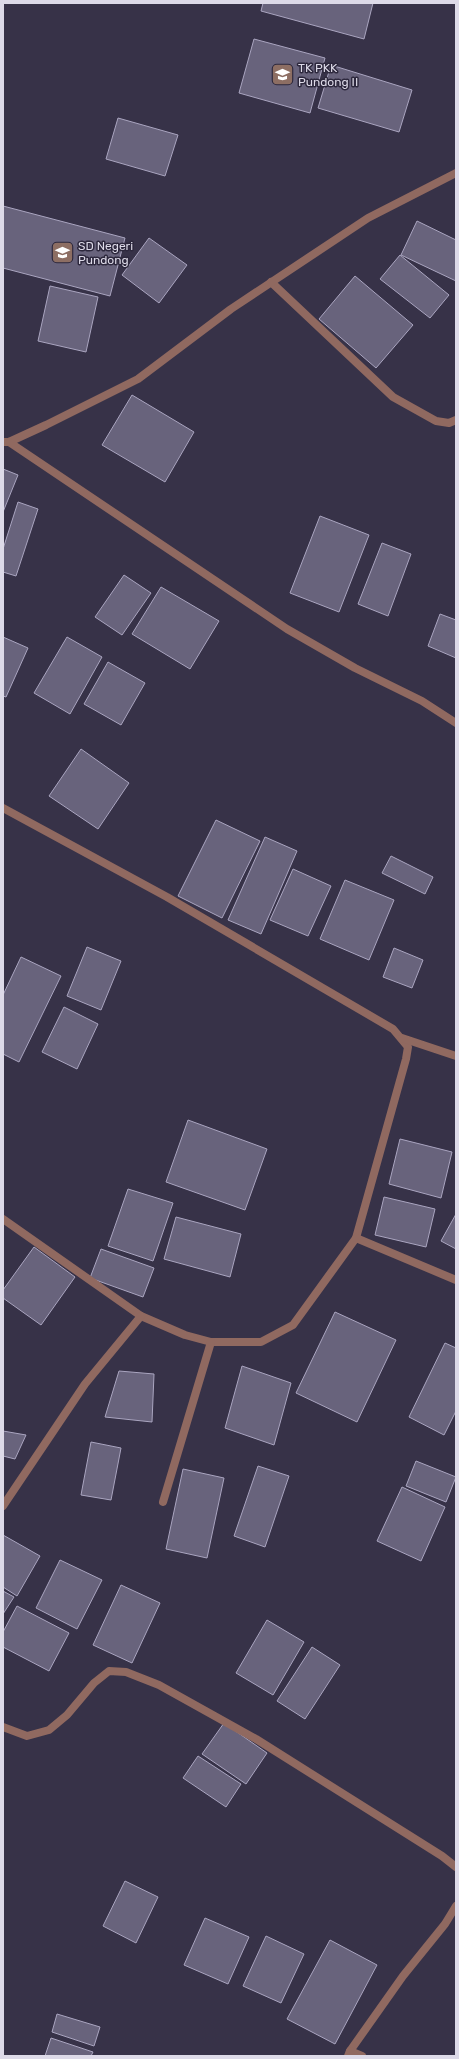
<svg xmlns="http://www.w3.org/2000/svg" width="459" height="2059" font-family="Rubik,sans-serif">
<rect width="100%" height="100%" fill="#373248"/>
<g fill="#68637c" stroke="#aaa5c0">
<path d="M263 3H373L364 39 261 11Z"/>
<path d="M254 39 325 58 310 113 239 93Z"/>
<path d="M331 65 412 90 399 132 318 108Z"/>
<path d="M118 118 178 135 165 176 106 159Z"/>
<path d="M3 206 125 238 110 296 3 268Z"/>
<path d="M417 221 456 240V281L401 255Z"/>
<path d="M149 238 187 265 159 303 122 275Z"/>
<path d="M400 255 449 295 430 318 380 279Z"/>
<path d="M355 276 413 325 376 368 319 319Z"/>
<path d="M50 286 98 297 86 352 38 341Z"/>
<path d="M132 395 194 432 165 482 102 445Z"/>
<path d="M3 469 18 475 3 512Z"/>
<path d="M18 502 38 509 16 576 3 572V549Z"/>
<path d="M320 516 369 535 339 612 290 593Z"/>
<path d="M382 543 411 554 388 616 358 604Z"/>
<path d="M124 575 151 593 122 635 95 617Z"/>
<path d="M161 587 219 621 190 669 132 634Z"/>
<path d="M440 614 456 620V658L428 646Z"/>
<path d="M3 637 28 648 6 697 3 696Z"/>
<path d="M67 637 102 657 70 714 34 693Z"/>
<path d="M108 662 145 683 121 725 84 704Z"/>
<path d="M81 749 129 783 98 829 49 796Z"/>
<path d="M216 820 260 841 222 918 178 896Z"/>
<path d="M265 837 297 851 261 934 228 920Z"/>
<path d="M391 856 433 877 425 894 382 873Z"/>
<path d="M293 869 331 886 308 936 270 920Z"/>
<path d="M345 880 394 900 369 960 320 939Z"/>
<path d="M87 947 121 961 101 1010 67 996Z"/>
<path d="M394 948 423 960 412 988 383 977Z"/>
<path d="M21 957 61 976 19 1062 3 1054V995Z"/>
<path d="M64 1007 98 1024 77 1069 42 1052Z"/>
<path d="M188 1120 267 1149 245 1210 166 1182Z"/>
<path d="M400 1139 452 1152 441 1198 389 1184Z"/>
<path d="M128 1189 173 1203 153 1261 108 1246Z"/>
<path d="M384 1197 435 1209 426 1247 375 1235Z"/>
<path d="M456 1214V1249L441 1241Z"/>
<path d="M176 1217 241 1234 230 1277 164 1259Z"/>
<path d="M34 1247 75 1277 41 1325 3 1298V1290Z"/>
<path d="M101 1249 154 1268 143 1297 90 1278Z"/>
<path d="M335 1312 396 1340 357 1422 296 1393Z"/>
<path d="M445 1343 456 1348V1411L444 1435 409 1417Z"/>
<path d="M242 1366 291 1383 274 1445 225 1428Z"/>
<path d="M119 1371 154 1374 152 1422 105 1417Z"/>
<path d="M3 1431 26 1435 15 1459 3 1456Z"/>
<path d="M91 1442 121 1448 111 1500 81 1495Z"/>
<path d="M416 1461 456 1477 446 1502 406 1486Z"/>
<path d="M258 1466 289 1476 265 1547 234 1536Z"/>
<path d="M183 1469 224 1478 207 1558 166 1549Z"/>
<path d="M402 1487 445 1507 421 1561 377 1541Z"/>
<path d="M3 1535 40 1556 17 1596 3 1587Z"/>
<path d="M60 1560 102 1580 77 1629 36 1608Z"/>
<path d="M121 1585 160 1603 132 1663 93 1645Z"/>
<path d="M3 1591 14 1597 3 1614Z"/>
<path d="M17 1606 69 1633 49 1671 3 1647V1632Z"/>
<path d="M267 1620 304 1642 273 1695 236 1673Z"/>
<path d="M312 1647 340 1665 305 1719 277 1701Z"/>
<path d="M224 1723 267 1753 246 1784 202 1754Z"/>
<path d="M198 1756 241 1784 226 1807 183 1778Z"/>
<path d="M125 1881 158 1897 136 1943 103 1926Z"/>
<path d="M205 1918 249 1937 228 1984 184 1965Z"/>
<path d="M266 1936 304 1954 281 2003 243 1986Z"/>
<path d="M330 1940 377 1965 335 2044 287 2019Z"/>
<path d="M57 2014 100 2027 94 2046 52 2032Z"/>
<path d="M51 2038 93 2052 91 2056H45Z"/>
</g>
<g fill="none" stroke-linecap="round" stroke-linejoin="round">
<g stroke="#906960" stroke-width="8">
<path d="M271 282 393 397 436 421 449 423 456 420"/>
<path d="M3 442H9L46 425 138 379 231 309 368 218 456 173"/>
<path d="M9 442 287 629 355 668 422 701 456 723"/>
<path d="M3 808 167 897 393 1029 408 1047 406 1059 356 1238 293 1325 261 1342H211L185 1335 141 1316 3 1219"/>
<path d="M402 1038 456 1056"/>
<path d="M356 1238 456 1280"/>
<path d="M163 1502 211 1342"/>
<path d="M3 1506 85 1384 141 1316"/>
<path d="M3 1727 27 1736 49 1730 67 1715 94 1683 109 1671 126 1672 159 1685 256 1739 442 1856 456 1867"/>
<path d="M350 2051 403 1976 445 1924 456 1906"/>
<path d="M348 2056 350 2051 362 2056"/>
</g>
</g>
<defs>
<symbol id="school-square" viewBox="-11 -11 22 22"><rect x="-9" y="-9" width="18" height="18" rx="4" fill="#8d6e63" stroke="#2d283d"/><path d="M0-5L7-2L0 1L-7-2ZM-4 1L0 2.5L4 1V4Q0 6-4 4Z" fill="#fff"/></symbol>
</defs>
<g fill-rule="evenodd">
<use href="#school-square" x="270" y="62" width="25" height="25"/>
<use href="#school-square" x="50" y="240" width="25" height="25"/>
</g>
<g text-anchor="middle" stroke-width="3" stroke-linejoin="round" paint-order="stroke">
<g font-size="12" fill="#dddae8" stroke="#2d283d" text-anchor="start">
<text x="298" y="72">TK PKK<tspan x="298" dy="14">Pundong II</tspan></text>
<text x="78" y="250">SD Negeri<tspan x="78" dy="14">Pundong</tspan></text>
</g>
</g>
<rect width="459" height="2059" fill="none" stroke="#dddae8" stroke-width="8"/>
</svg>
